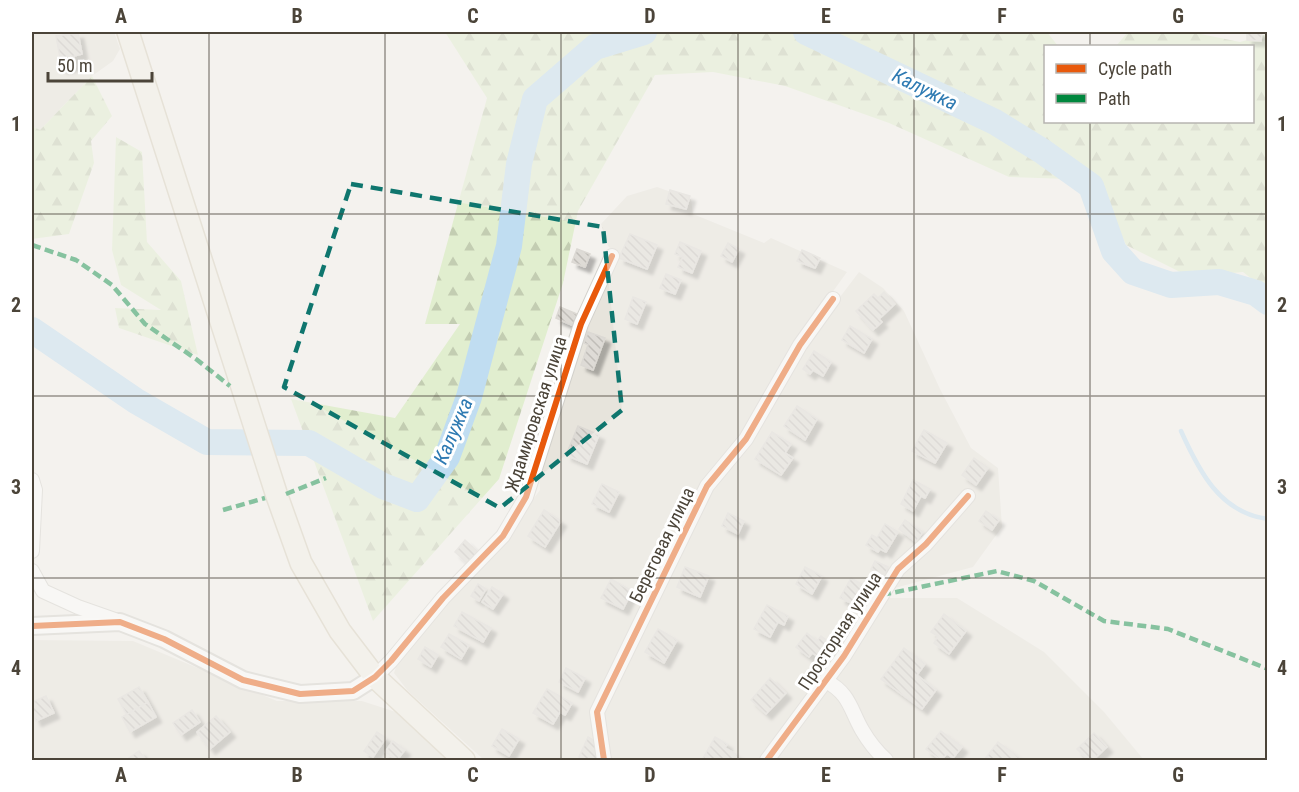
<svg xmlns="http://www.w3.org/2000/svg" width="1299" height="792" font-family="'Roboto Condensed',sans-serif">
<defs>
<pattern id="forest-firs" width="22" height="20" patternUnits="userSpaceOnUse" patternTransform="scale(1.5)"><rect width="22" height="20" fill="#e1eecf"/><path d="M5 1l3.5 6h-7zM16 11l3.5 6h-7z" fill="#c3cdb2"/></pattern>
<pattern id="building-back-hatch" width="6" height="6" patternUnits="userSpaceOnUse" patternTransform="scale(1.5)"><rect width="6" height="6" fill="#dedbd6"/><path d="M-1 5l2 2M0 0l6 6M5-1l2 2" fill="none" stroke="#c0bdb8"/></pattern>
<filter id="shadow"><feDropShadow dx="5.5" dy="5.5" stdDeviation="1.5" flood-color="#0004"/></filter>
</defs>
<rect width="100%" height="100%" fill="#f4f2ee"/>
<g fill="#e7e4dc">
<path d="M32 32H114L120 49 113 61 92 76 40 130 32 126Z"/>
<path d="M657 187 691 199 693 214 764 243 771 238 847 272 798 340 740 440 703 486 592 714 601 760H484L408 691 394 673 399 658 493 553 540 490 539 466 586 322 618 255 608 246 601 224 627 196Z"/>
<path d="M859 272 883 288 904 311 940 389 971 448 998 468 1002 527 973 567 891 589 903 567 930 550 962 508 974 500 973 492 964 491 922 542 896 566 840 657 762 760H608L600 713 710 489 744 451 799 351Z"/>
<path d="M888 598H957L1044 652 1104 712 1144 760H894L880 747 836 679Z"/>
<path d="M32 640 133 641 277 701H362L399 713 452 760H32Z"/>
<path d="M825 689 843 701 878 760H774Z"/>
</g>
<g fill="url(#forest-firs)">
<path d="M445 32H1047L1058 46H1046V122H1252V46H1116L1128 32H1191L1240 42 1267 34V291L1243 272 1190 277 1126 245 1097 180 1009 177 889 123 785 86 713 72 655 75 578 211 563 283 499 479 373 621 291 399 395 418 460 324H425L487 98Z"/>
<path d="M92 76 112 116 91 141 94 163 69 234 32 239V126L40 130Z"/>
<path d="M116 137 142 152 147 242 181 281 198 355 119 328 115 308 161 310 121 285 112 250Z"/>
</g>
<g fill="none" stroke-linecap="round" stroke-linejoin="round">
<path stroke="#c0ddf1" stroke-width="4.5" d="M1181 431C1199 471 1220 513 1268 519"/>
<g stroke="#c0ddf1" stroke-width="26">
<path d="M806 32 995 122 1042 151 1091 186 1114 251 1133 272 1171 285 1219 282 1256 293 1268 302"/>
<path d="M32 330 136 401 207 442 309 443 383 486 417 499 447 457 469 397 509 246 519 164 535 99 595 47 644 32"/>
</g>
</g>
<g fill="url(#building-back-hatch)" stroke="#dcd9d4" stroke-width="1.5" filter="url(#shadow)">
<path d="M1247 32H1262L1261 41 1247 40Z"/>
<path d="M78 33 82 54 74 56 75 65 62 68 56 36Z"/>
<path d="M670 190 690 196 686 209 666 204Z"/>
<path d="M630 234 657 245 647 269 619 258Z"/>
<path d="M680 242 701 251 692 273 678 267 683 257 675 254Z"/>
<path d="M728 243 739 249 732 262 721 256Z"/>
<path d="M577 249 590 254 585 267 572 262Z"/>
<path d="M802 250 820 258 815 268 797 261Z"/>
<path d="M666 274 681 280 675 294 660 288Z"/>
<path d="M884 292 895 304 879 319 882 322 873 330 856 311 874 294 878 298Z"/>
<path d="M633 297 646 302 637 324 625 319Z"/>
<path d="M560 307 579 315 574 326 556 318Z"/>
<path d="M850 326 872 339 864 353 842 340Z"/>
<path d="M588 332 605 338 593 370 581 365 588 345 584 343Z"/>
<path d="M814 351 831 362 823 376 813 370 810 374 803 369Z"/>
<path d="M797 406 817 419 805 440 784 426Z"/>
<path d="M578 426 599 435 587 464 566 455Z"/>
<path d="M924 430 947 443 935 463 912 451Z"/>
<path d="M772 432 791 444 785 453 793 458 781 475 755 459Z"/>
<path d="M974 458 988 468 976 485 962 475Z"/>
<path d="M913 480 930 489 925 498 921 496 913 511 901 504Z"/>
<path d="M602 484 619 492 609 512 592 504Z"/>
<path d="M544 510 561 521 545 547 528 536Z"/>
<path d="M986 511 999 520 992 530 979 521Z"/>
<path d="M728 513 744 521 738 534 722 526Z"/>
<path d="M905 520 923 532 916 542 899 529Z"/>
<path d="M885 524 898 532 886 552 880 549 878 552 866 545 872 535 877 538Z"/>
<path d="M465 540 478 552 468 564 455 552Z"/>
<path d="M875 561 888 567 885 575 871 569Z"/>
<path d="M685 567 709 576 700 597 677 587Z"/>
<path d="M805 567 822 576 812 594 796 584Z"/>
<path d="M851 578 865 586 855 605 840 598Z"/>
<path d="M611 579 632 591 623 609 601 598Z"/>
<path d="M478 584 486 589 479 601 471 596Z"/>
<path d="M492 587 503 594 493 609 482 602Z"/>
<path d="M767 605 788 616 784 625 778 622 770 637 754 629Z"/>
<path d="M462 612 491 628 483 642 454 626Z"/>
<path d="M944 614 966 631 949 654 934 643 938 636 931 632Z"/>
<path d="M658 629 677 640 664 663 645 652Z"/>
<path d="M807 633 817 641 821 636 830 643 819 657 812 653 809 657 796 647Z"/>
<path d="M449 634 469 645 461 659 441 647Z"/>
<path d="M425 647 438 655 431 667 418 659Z"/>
<path d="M904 648 925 664 917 675 936 690 922 709 881 679Z"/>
<path d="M566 668 585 678 578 692 559 682Z"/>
<path d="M770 678 786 693 766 714 751 700Z"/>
<path d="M139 687 148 702 127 715 118 699Z"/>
<path d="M547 689 572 703 565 715 560 712 553 724 533 713Z"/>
<path d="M46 696 54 713 36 721 32 711V702Z"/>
<path d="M148 702 156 717 130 732 122 717Z"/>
<path d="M192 710 200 722 181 735 173 723Z"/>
<path d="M216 716 230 732 210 749 197 732Z"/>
<path d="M502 729 519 739 509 756 492 746Z"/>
<path d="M941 731 962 747 953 758 947 754 941 760 926 749Z"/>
<path d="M377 732 386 738 373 757 364 751Z"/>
<path d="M1094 733 1107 747 1093 760H1088L1077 749Z"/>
<path d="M588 737 598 743 597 760H585L579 757Z"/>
<path d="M715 737 727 744 725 748 739 756 736 760H702Z"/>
<path d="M393 741 405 750 397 760 385 752Z"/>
<path d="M998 742 1020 758 1018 760H984Z"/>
<path d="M139 751 146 760H126Z"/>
</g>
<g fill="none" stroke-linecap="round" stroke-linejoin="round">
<defs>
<g id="minor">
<path d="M32 480 35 490 32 551"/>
<path d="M32 571 43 591 78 607 115 620"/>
<path d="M375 677 391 661 443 598 503 536 526 497 581 324 612 256"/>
<path d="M826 681C850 694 850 709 862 730 869 742 877 752 886 760"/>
<path d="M604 760 597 712 707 486 746 439 800 345 833 299"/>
<path d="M767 760 844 656 898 569 926 544 968 496"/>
</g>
<path id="tertiary" d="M32 626 120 622 164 639 243 680 300 694 353 691 375 677"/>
<path id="primary" d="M128 32 277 496 301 563 340 631 375 677 464 760"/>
</defs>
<use href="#minor" stroke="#d2d0cb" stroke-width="16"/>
<use href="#tertiary" stroke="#d2d0cb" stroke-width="20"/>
<use href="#primary" stroke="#d6cebb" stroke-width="24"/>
<use href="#minor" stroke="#fdfdfc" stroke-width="14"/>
<use href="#tertiary" stroke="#fdfdfc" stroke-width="16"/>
<use href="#primary" stroke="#f2efe6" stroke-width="21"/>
<g stroke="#00873e" stroke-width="4.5" stroke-dasharray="9 4.5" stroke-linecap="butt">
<path d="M32 245 76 260 112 285 145 324 196 359 230 386"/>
<path d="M286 494 326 478"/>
<path d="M223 510 265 498"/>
<path d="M882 595 997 571 1034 581 1104 621 1168 629 1268 669"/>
</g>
<defs>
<g id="cycleway">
<path d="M32 626 120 622 164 639 243 680 300 694 353 691 375 677 391 661 443 598 503 536 526 497 581 324 612 256"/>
<path d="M604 760 597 712 707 486 746 439 800 345 833 299"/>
<path d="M767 760 844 656 898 569 926 544 968 496"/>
</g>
</defs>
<use href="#cycleway" stroke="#fff" stroke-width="10"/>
<use href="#cycleway" stroke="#e8590c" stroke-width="6"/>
</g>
<path d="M0 0H1299V792H0ZM351 184 603 227 622 410 500 508 284 387Z" fill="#f4f2ee" fill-opacity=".55" fill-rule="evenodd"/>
<path fill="none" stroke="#0f766e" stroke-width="4.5" stroke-dasharray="12 8" stroke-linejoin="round" d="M351 184 603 227 622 410 500 508 284 387Z"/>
<path fill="none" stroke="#4b4439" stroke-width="1.5" stroke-opacity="0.55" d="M209 32V760M385 32V760M561 32V760M738 32V760M914 32V760M1090 32V46M1090 122V760M32 214H1268M32 396H1268M32 578H1268"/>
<g text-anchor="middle" stroke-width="6" stroke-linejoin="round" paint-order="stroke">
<g font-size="18" fill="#4b4439" stroke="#fff">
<text transform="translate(536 414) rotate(-72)" y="6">Ждамировская улица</text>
<text transform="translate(662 545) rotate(-64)" y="6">Береговая улица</text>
<text transform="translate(840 631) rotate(-57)" y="6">Просторная улица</text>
</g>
<g font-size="20" font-style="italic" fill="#2e7ab2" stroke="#fff">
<text transform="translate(925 89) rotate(26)" y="7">Калужка</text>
<text transform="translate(453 431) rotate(-67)" y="7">Калужка</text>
</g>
</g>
<rect width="1299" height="792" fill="none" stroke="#ffffff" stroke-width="66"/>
<rect x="1044" y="45" width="210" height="78" fill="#ffffff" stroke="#b7b4b0" stroke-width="1.5"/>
<rect x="1056" y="64" width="30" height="9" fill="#e8590c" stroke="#b7b4b0" stroke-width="1.5"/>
<text x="1098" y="75" font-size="18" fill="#4b4439">Cycle path</text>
<rect x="1056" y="94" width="30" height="9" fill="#00873e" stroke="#b7b4b0" stroke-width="1.5"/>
<text x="1098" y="105" font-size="18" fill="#4b4439">Path</text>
<path d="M48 72v9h104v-9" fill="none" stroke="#4b4439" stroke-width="3"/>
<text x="57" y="72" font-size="18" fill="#4b4439" stroke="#ffffff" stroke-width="4.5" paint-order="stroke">50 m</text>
<rect x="33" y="33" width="1233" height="726" fill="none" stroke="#4b4439" stroke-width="2"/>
<g font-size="20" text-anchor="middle" font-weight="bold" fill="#4b4439">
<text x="121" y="23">A</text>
<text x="297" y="23">B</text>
<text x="473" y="23">C</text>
<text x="650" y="23">D</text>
<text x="826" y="23">E</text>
<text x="1002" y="23">F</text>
<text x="1178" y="23">G</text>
<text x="16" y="131">1</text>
<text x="1282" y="131">1</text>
<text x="16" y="312">2</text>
<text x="1282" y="312">2</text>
<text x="16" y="494">3</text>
<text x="1282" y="494">3</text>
<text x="16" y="675">4</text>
<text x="1282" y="675">4</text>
<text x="121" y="782">A</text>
<text x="297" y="782">B</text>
<text x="473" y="782">C</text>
<text x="650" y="782">D</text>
<text x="826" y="782">E</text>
<text x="1002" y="782">F</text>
<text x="1178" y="782">G</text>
</g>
</svg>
